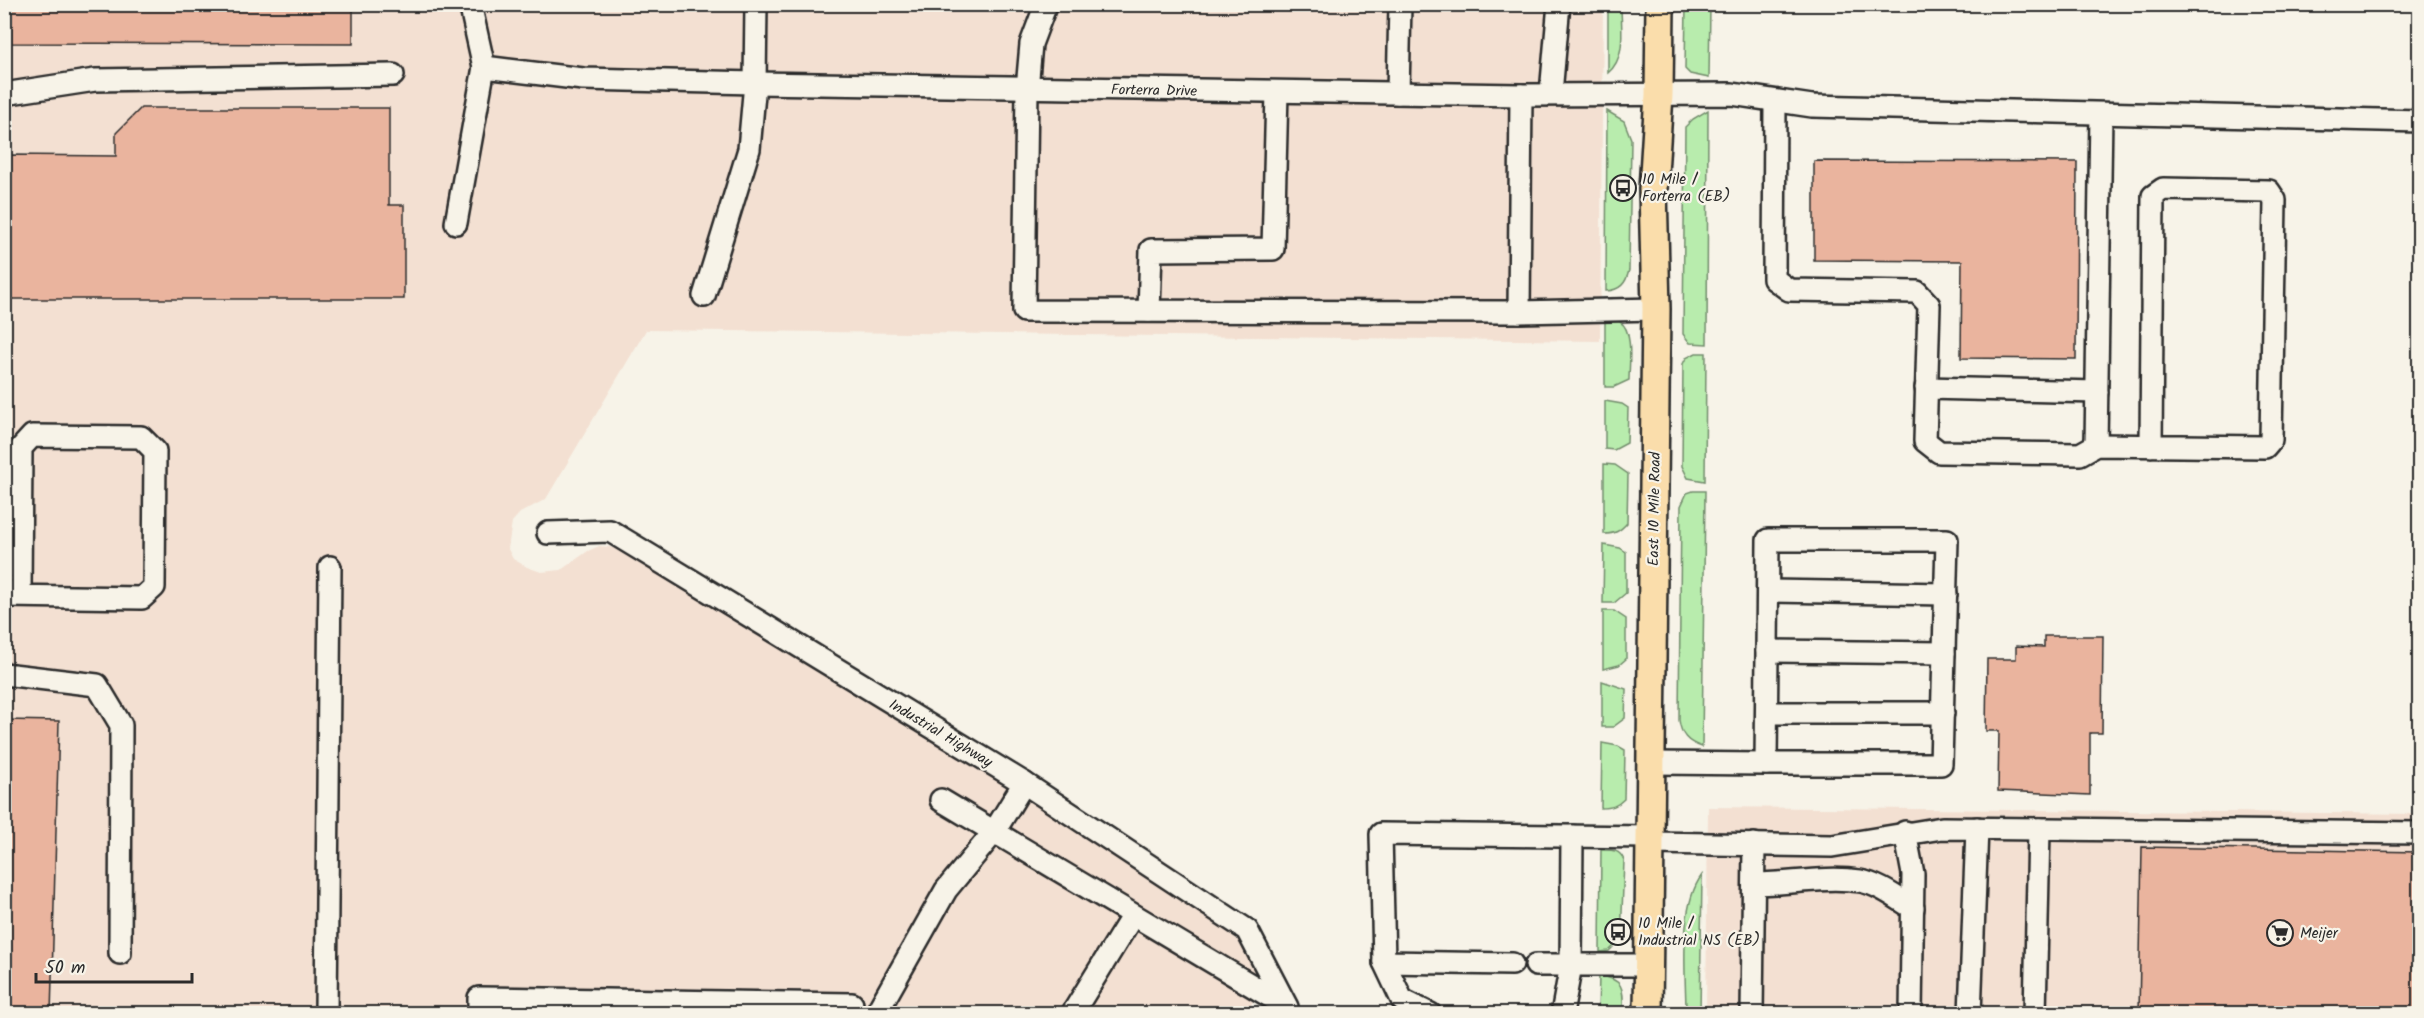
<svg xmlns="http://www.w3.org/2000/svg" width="2424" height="1018" font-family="Kalam,sans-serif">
<rect width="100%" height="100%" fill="#f7f3e8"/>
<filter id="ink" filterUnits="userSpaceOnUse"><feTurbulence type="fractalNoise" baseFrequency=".0167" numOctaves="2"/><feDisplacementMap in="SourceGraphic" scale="12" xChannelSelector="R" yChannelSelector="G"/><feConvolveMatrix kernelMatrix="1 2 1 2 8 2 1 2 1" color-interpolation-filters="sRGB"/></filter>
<g filter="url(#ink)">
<g fill="#f3e0d2">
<path d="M5 5H1603L1600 341 646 330 546 499 520 513 512 522 508 549 513 559 527 567 541 572 561 570 588 551 599 546 610 547 626 552 992 768 1212 919 1248 948 1265 982 1248 1010 1253 1013 5 1014Z"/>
<path d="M1708 807 2419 814V1013L1706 1014Z"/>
</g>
<g fill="#b8ecad" stroke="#728c6c" stroke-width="1.5">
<path d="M1608 5H1621C1621 28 1627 57 1608 73Z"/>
<path d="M1686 5H1710L1709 78 1690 74 1685 69Z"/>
<path d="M1708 110 1707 344 1690 343 1683 334 1685 127 1693 119Z"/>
<path d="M1607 111 1624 121 1631 139 1629 270C1626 284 1620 290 1606 291Z"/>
<path d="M1605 320C1609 320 1616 320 1620 322 1634 330 1629 366 1629 380L1614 387H1605Z"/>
<path d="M1696 353H1706L1705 481 1688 478 1682 466 1683 364 1686 358Z"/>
<path d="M1605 401 1622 404 1628 408 1627 443 1614 450 1605 449Z"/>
<path d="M1604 464 1615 465 1628 474 1627 523C1620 531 1615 534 1604 534Z"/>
<path d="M1693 491H1705L1702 747C1687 742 1681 735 1679 720L1681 506 1687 493Z"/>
<path d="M1604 545 1620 548 1626 552V593L1614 603H1603Z"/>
<path d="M1603 611H1614L1626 619V659L1619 665 1603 669Z"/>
<path d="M1602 681 1626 689 1625 718 1613 727H1602Z"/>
<path d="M1602 743 1618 746 1625 750 1624 799C1617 806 1612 808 1601 808Z"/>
<path d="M1601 850C1612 850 1619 849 1624 860L1621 939 1609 951 1600 952Z"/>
<path d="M1702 875 1700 1013H1686C1686 974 1678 907 1702 875Z"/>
<path d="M1599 976C1626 979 1623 991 1623 1013H1598Z"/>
</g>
<g fill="#eab49e" stroke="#2b2b2b" stroke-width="1.5">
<path d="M11 4H353V44L11 43Z"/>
<path d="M141 108H389V205H404V299H8V155L116 156V133Z"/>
<path d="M1814 161 2077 162 2076 359 1961 358 1962 261 1814 260Z"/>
<path d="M2044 636H2103L2102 733H2090V795L1998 791 1999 731H1986L1987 659H2016V646L2044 647Z"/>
<path d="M4 720 59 721 51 1014H4Z"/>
<path d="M2142 847 2420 852V1014H2139Z"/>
</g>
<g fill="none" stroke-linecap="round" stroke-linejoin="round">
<defs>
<g id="minor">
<path d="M470 4 484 67 583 79 755 83 1521 95 1732 94 1812 106 2420 121"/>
<path d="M1046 4 1031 44 1027 89 1024 311 1519 312 1656 309"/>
<path d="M1398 93 1400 4"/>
<path d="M1551 93 1559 4"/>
<path d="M4 94 95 80 393 75"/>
<path d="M1775 101 1774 279 1789 290 1917 292 1929 305 1925 441 1939 452 2080 454 2096 445 2265 447 2271 440 2275 200 2269 191 2163 189 2153 196 2151 446"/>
<path d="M456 223 484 67"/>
<path d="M704 296 749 149 755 83 756 4"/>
<path d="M1149 311 1151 250 1273 249 1277 92"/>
<path d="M1519 312 1521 95"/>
<path d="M1926 388 2097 392"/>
<path d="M2096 445 2101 114"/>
<path d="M548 533 610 531 1024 783 1247 930 1287 1007"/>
<path d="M1768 540H1947L1941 764H1766Z"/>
<path d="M1768 591 1946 594"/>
<path d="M4 596 142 598 154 587 155 451 141 437 32 436 21 448 20 596"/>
<path d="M1767 651 1944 653"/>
<path d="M4 674 97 685 121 725 120 953"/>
<path d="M1767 713H1943"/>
<path d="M1652 763 1766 764"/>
<path d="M941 800 1286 1006"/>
<path d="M1905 832 1913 874 1911 1014"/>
<path d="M1651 843 1832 846 1942 828 2420 833"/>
<path d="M1754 884C1789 884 1825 876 1860 881 1879 884 1898 899 1913 908"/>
<path d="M1384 962 1402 1000 1430 1014"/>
<path d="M1512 964 1384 962 1381 834 1651 837"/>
<path d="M1536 965H1571L1572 836"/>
<path d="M326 1014 330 567"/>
<path d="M479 1014V998L852 1004 846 1014"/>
<path d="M876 1014 946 890 994 832 1024 783"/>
<path d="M1072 1014 1133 915"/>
<path d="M1562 1014 1571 965H1649"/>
<path d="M1752 1014 1754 844"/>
<path d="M1970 1014 1977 828"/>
<path d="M2035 1014 2039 829"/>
</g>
<path id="major" d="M1648 1014 1656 309 1653 189 1659 95 1660 4"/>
</defs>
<use href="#minor" stroke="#2b2b2b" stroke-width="26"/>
<use href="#major" stroke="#2b2b2b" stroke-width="32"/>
<use href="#minor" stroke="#f7f3e8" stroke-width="21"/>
<use href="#major" stroke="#faddab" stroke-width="27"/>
</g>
</g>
<defs>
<symbol id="bus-ring" viewBox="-11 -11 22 22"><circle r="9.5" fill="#f7f3e8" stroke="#2b2b2b" stroke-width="1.5"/><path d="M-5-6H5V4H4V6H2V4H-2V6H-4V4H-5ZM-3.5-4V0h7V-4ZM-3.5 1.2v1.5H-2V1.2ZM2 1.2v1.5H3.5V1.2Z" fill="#2b2b2b"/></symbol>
<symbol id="supermarket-ring" viewBox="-11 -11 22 22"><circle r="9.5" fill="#f7f3e8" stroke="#2b2b2b" stroke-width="1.5"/><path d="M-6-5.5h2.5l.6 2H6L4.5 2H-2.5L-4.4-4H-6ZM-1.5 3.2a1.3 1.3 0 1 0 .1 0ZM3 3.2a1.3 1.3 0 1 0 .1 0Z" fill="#2b2b2b"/></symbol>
</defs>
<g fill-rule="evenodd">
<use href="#bus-ring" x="1608" y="173" width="30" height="30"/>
<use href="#bus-ring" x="1603" y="917" width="30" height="30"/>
<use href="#supermarket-ring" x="2265" y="918" width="30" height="30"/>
</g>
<g text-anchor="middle" stroke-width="4.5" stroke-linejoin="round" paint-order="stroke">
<g font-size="15" fill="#2b2b2b" stroke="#f7f3e8">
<text transform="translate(1154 90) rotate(1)" y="5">Forterra Drive</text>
<text transform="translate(1654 509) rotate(-89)" y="5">East 10 Mile Road</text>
<text transform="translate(941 733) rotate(31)" y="5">Industrial Highway</text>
</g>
<g font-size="15" fill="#2b2b2b" stroke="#f7f3e8" text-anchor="start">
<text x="1642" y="184">10 Mile /<tspan x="1642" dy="17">Forterra (EB)</tspan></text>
<text x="1638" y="928">10 Mile /<tspan x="1638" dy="17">Industrial NS (EB)</tspan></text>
<text x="2300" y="938">Meijer</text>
</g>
</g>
<rect width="2424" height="1018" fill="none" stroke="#f7f3e8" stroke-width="24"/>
<rect x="12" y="12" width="2400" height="994" fill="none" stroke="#2b2b2b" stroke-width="2" filter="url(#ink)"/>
<path d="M36 973v9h156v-9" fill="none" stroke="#2b2b2b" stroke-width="3"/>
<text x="45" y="973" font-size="18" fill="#2b2b2b" stroke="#f7f3e8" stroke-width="4.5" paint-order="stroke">50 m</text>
</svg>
